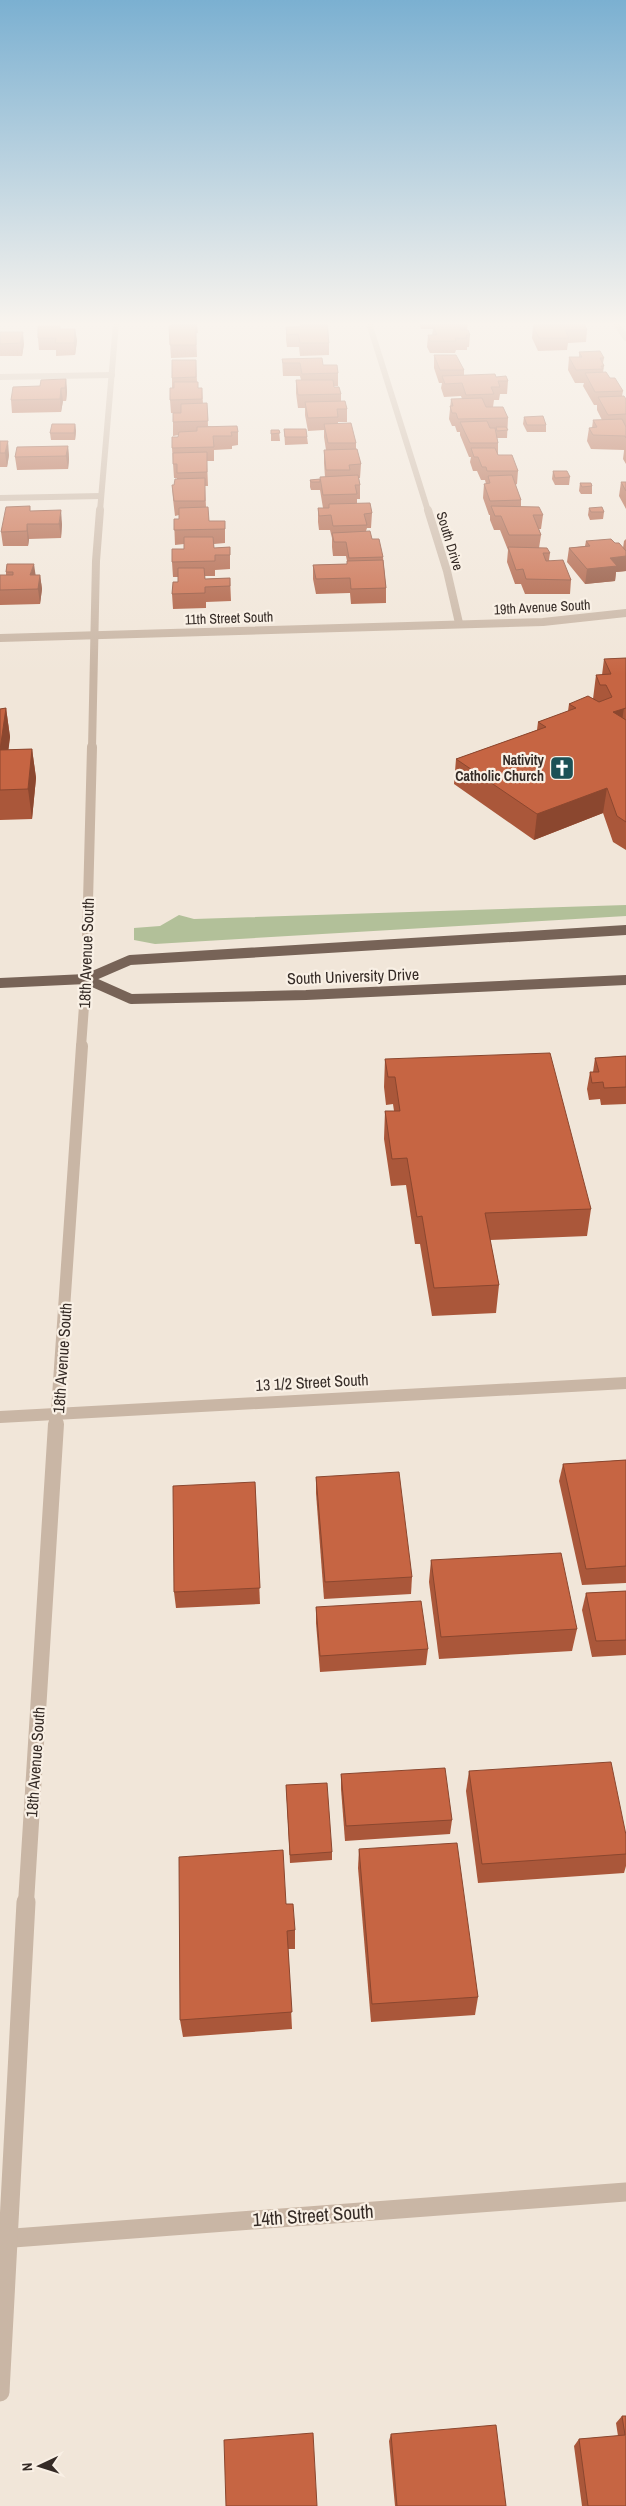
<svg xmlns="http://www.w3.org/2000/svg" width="626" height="2506" font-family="'Archivo Narrow',sans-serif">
<rect width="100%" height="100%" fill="#f1e6d9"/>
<path fill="#b2c099" d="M626 905V916L155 944 134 940V928L160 926 179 915 194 919Z"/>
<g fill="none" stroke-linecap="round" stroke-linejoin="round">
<g stroke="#c9b6a5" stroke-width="6">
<path d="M369 323 428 511"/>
<path d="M616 323 626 338"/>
<path d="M0 377 112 375"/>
<path d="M0 498 101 496"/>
<path d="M100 511 116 323"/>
</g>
<g stroke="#c9b6a5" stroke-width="8">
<path d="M428 510 447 571 459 623"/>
<path d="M0 638 543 622 626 613"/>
<path d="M92 748 96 561 100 510"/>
</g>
<path stroke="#c9b6a5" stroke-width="10" d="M81 1047 86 979 92 747"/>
<g stroke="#c9b6a5" stroke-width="12">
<path d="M0 1417 626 1383"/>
<path d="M56 1426 82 1046"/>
</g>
<path stroke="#c9b6a5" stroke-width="16" d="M26 1903 56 1424"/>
<g stroke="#c9b6a5" stroke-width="19">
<path d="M0 2239 626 2192"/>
<path d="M0 2392 26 1902"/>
</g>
<g stroke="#776357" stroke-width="10">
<path d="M86 979 131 999 306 995 626 980"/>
<path d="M0 983 86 979 130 960 626 930"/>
</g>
</g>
<g fill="#aa573a">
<path d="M171 323H197L198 333H196L197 357 171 358 169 326H172Z"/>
<path d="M300 323H328L329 343V355L300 356 299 347H287L286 339V327H300Z"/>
<path d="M419 323H468L467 330 470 335 469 347H467V350H456L455 353H430L427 347 428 335H432L433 329H421Z"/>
<path d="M533 323H578L587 330 586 342 568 343 567 350 538 351 532 338 533 326H534Z"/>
<path d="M60 326V329H75L77 341 75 355 56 356V350H39L38 338Z"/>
<path d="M0 332 24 344 22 356H0Z"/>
<path d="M579 352 604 358 603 363 604 366 603 373 623 391 622 396 626 414V464L623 459 624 451V450L591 449 587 441 589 428H592L593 420H602L597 410V405H594L583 386 584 383H575L568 370 569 357H579Z"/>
<path d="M434 355 464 370V375L496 377 508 381 507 394H500L499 400H494L493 407 508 418 507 438H497L498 443V455L518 471 517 484 515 485 521 500V507L543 515 541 529H539L541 535 539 548 550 553 549 560 571 580 570 594H525L521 584H515L507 562 508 550 500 530H494L490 520V515H489L483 498 484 484H486L485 480H481L477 471H473L470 462 471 457H469L460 435V432H457L455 426H452L449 419 451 399H462L461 396 444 397 441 388 442 383H439L434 368Z"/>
<path d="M282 359 323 365 338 373V386H334V387L341 394V401L347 409V422H338V423L356 443V449L361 464 360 478H359L360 485V499H357V504L372 513 371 528H367L366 531 383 557 386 588V603L351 604 350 593 316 594 313 579V565L347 564V561L346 556H333L332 547V538L330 530H319L318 522V508H323L320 490H311L310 487V480L320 479 325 477 324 463V450H326L324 437V430L308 431 305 415V408H298L296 393V380H301L300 376H283Z"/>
<path d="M196 360 197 382 198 388H202L203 404 207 403 208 426 238 432V445L232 446V449L214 450V461H207L208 486H205L206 507 209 521H225V543L214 544V548L230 547V569L215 570V576H205V579L230 578 231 601 206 602V608L173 609 172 594 178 582V577H173L172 562 184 549V544L175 545 174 519H179V515L175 516 173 499 172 485H174L177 479V478H174L172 448 179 435 173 436V422L181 413H171L170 400 172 388V378Z"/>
<path d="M66 379 67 392 66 401H63L61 412 12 413 11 400 40 386Z"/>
<path d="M524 417 546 425V432H527L523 424Z"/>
<path d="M75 424 76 431 75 440H51L50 433Z"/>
<path d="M284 429 307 437 308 444 285 445Z"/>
<path d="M271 430H279L280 441H271Z"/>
<path d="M0 441 9 455 7 467H0Z"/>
<path d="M68 446 69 459 68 469 17 470 15 457Z"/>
<path d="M553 471 570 477 569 485H555L552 479Z"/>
<path d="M621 482H626V509L619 496Z"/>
<path d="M580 483 592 486V494H581L579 491Z"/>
<path d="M589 508 604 512 603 519 590 520 588 515Z"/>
<path d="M31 511 62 524 61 538 29 539 28 546H3L1 532Z"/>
<path d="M626 539V571L616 572 615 581 585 584 567 562 569 548 585 546 586 541 615 543 623 548 624 541Z"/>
<path d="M7 564 36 575H40L42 589 40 604 0 605V575H6V572Z"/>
<path d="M626 658V850L613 842 603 813 534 840 454 784 456 759 537 730 538 722 568 711 569 704 593 699 596 675H602L604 659Z"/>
<path d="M6 708 10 737 8 750 32 749 36 778 32 819 0 820V709Z"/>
<path d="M626 1056V1104L601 1105 600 1099 589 1100 587 1089 590 1072H593L595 1058Z"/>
<path d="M385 1059 591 1209 587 1236 490 1240 499 1285 496 1313 432 1316 420 1244H415L406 1185 391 1186 384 1139 385 1111H394L393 1104 386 1105 384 1087Z"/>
<path d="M626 1460V1583L582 1585 559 1481 563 1464Z"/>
<path d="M316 1477 412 1577 411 1594 324 1599 316 1493Z"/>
<path d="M255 1482 260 1604 176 1608 174 1592Z"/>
<path d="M431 1560 577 1629 572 1651 439 1659 429 1582Z"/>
<path d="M626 1591V1655L592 1657 582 1610 586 1593Z"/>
<path d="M316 1607 428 1649 426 1665 320 1672 316 1623Z"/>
<path d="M469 1771 626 1835V1866L624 1873 478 1883 466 1791Z"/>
<path d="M341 1774 452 1820 450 1834 345 1841 341 1789Z"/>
<path d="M286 1785 332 1852V1860L290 1863Z"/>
<path d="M359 1849 478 1997 475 2015 371 2022 358 1868Z"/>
<path d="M286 1904 295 1930V1949H288L292 2029 183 2037 180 2020Z"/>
<path d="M622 2416H626V2506H582L574 2446 579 2439 618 2436 616 2423Z"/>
<path d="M391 2434 506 2506H395L389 2441Z"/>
</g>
<g fill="#8b472f">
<path d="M75 329 77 341 75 355 74 343Z"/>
<path d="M23 332 24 344 22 356 20 343Z"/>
<path d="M66 379 67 392 66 401 65 388Z"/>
<path d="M61 388 63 401 61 412 60 399Z"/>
<path d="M75 424 76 431 75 440 74 433Z"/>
<path d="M8 441 9 455 7 467 5 453Z"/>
<path d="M68 446 69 459 68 469 66 456Z"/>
<path d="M61 510 62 524 61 538 59 524Z"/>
<path d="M27 524 29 539 28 546 27 531Z"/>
<path d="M626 556V571L616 572 615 581 585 584 587 569 610 558Z"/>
<path d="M34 564 36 578 30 575Z"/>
<path d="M40 575 42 589 40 604 38 589Z"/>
<path d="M6 708 10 737 5 779 0 750Z"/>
<path d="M624 708 620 733 613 712Z"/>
<path d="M32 749 36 778 32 819 28 789Z"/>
<path d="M607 788 603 813 534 840 537 814Z"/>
</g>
<g fill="#c66543" stroke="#8b472f">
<path d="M584 323 587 330H565L569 338H539L533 326 563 325Z"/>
<path d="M459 324 461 330H468L470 335H466L467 338H455L456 341H430L428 335H437L433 325Z"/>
<path d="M196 325V345H170L169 326Z"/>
<path d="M38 326H60V329H75L74 343H55L56 338H38Z"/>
<path d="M327 326 329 343H300L298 334 287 335 286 327Z"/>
<path d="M0 332H23L20 343 0 344Z"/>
<path d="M600 351 604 358H600L604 366H601L603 369 576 370 569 357H582L579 352Z"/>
<path d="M434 355H456L464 370H440Z"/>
<path d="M322 358 323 365H337L338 373 302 374 300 363H283L282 359Z"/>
<path d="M172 360H196V377L172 378Z"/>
<path d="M606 372 610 378H615L623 391 595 392 585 373Z"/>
<path d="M495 374 496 377 506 376 508 381H498L500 387H491L494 394 466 395 462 383 445 384 442 376Z"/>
<path d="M66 379 65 388H61L60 399 11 400 13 387 40 386 41 380Z"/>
<path d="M296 380H333L334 387H339L341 394 298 395Z"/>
<path d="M174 382H198V388H202V399L170 400V388H174Z"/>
<path d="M624 396 626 399V414L608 415 598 397Z"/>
<path d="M482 398 486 407H503L508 418 458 419 456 413H452L450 406H453L451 399Z"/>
<path d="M345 401 347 409H337L338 417 308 418 305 402Z"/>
<path d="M207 403 208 421 173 422V413H181V404Z"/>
<path d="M543 416 546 425H527L524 417Z"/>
<path d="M622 419 626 427V438L625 436 593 435 589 428 597 427 593 420Z"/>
<path d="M487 421 490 428H495L498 443H470L460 422Z"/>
<path d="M351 423 356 443H328L324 424Z"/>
<path d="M52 424H75L74 433H50Z"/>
<path d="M237 426 238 432H231L232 436H213L214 447 172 448V437H178L179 432 197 431V427Z"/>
<path d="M496 427H506L508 430 497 431Z"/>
<path d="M284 429H306L307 437H285Z"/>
<path d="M271 430H279L280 433 271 434Z"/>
<path d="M0 441H8L5 453H0Z"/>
<path d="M68 446 66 456 15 457 17 447Z"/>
<path d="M471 448H495L498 455H512L518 471H487L486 467H482L478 457H474Z"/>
<path d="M357 449 361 464 349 465 350 470H326L324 450Z"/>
<path d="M207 452V472L177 473V464H173V453Z"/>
<path d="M553 471H567L570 477 555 478Z"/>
<path d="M358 475 360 485H355L357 494 323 495 320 477Z"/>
<path d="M512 475 521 500 490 501 484 484 490 483 488 476Z"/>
<path d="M205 478V501H174L172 485H174L175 479Z"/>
<path d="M320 479V482H311L310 480Z"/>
<path d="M621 482H626V491Z"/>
<path d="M580 483H591L592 486 582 487Z"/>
<path d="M370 503 372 513 364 514 367 525 333 526 331 515 319 516 318 508H329V504Z"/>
<path d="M30 506V511L61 510 59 524H27V531L1 532 6 507Z"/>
<path d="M491 506 539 507 543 515H533L541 535H509L501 516H495Z"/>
<path d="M208 507 209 521H225V529L174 530V519H179V508Z"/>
<path d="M602 507 604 512H591L589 508Z"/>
<path d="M370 531 372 539H379L383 557 349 558 346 542H334L332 533Z"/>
<path d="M184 537H213L214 548 230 547V555H215V561L172 562V549H184Z"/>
<path d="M611 539 615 543H619L626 551V556L610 558 617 566 587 569 569 548 590 546 586 541Z"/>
<path d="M508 547 547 548 550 553H543L546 561 563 560 571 580 526 579 523 569 516 570Z"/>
<path d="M383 560 386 588 351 589 350 578 316 579 313 565 347 564V561Z"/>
<path d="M7 564H34L30 575H40L38 589 0 590V575H13V572H6Z"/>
<path d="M178 568H204L205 579 230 578V586L205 587V593L172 594 173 582H178Z"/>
<path d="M626 658V708L613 712 626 720V822L617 816 607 788 537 814 456 759 546 727 538 722 576 708 569 704 588 696 599 702 612 697 606 685H600L596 675 611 674 604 659Z"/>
<path d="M6 708 0 750 32 749 28 789 0 790V709Z"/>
<path d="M550 1053 591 1209 485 1213 499 1285 434 1288 422 1216 417 1217 407 1158 392 1159 385 1111H400L395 1077H388L385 1059Z"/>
<path d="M626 1056V1087L604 1088 603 1082 592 1083 590 1072H599L595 1058Z"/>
<path d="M626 1460V1566L586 1569 563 1464Z"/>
<path d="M399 1472 412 1577 325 1582 316 1477Z"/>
<path d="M255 1482 260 1588 174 1592 173 1486Z"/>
<path d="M561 1553 577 1629 441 1637 431 1560Z"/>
<path d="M626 1591V1640L596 1641 586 1593Z"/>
<path d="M421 1601 428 1649 320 1656 316 1607Z"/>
<path d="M611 1762 626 1835V1854L482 1864 469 1771Z"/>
<path d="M445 1768 452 1820 346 1826 341 1774Z"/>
<path d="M327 1783 332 1852 290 1855 286 1785Z"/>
<path d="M457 1843 478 1997 372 2004 359 1849Z"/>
<path d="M283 1850 286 1904H293L295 1930 287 1931 292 2012 180 2020 179 1857Z"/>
<path d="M622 2416H626V2506H588L579 2439 625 2435Z"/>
<path d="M496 2425 506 2506H397L391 2434Z"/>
<path d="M313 2433 317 2506H226L224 2440Z"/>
</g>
<linearGradient id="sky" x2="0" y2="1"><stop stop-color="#7bb0d1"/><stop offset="0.48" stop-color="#f9f4ee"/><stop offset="1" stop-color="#f9f4ee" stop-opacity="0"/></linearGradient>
<rect width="626" height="674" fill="url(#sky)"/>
<defs>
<symbol id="church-square" viewBox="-11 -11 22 22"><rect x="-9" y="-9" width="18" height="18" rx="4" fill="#1c5156" stroke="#f9f0e5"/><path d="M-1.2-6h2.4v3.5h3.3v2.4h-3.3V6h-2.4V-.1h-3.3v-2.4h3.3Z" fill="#fff"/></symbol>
</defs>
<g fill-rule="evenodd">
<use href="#church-square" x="548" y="754" width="28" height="28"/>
</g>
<g text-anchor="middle" stroke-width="4.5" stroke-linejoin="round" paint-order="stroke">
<g font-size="14" fill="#352b26" stroke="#f9f0e5">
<text transform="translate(450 541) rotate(73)" y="5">South Drive</text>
<text transform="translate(542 607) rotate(-3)" y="5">19th Avenue South</text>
<text transform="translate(229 618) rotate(-2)" y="5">11th Street South</text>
</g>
<g font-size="14" font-weight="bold" fill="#352b26" stroke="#f9f0e5" text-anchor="end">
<text x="544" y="765">Nativity<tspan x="544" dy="16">Catholic Church</tspan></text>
</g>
<g font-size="16" fill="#352b26" stroke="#f9f0e5">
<text transform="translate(86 953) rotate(-88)" y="6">18th Avenue South</text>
<text transform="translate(353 976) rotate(-2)" y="6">South University Drive</text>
<text transform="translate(62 1358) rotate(-86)" y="6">18th Avenue South</text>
<text transform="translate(312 1382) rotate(-3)" y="6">13 1/2 Street South</text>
<text transform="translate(35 1762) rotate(-86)" y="6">18th Avenue South</text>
</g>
<g font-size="19" fill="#352b26" stroke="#f9f0e5">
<text transform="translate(313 2215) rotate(-4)" y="7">14th Street South</text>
</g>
</g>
<g transform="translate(40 2466) rotate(266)" stroke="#f9f0e5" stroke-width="4" paint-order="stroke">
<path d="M0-4L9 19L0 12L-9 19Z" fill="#352b26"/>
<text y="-8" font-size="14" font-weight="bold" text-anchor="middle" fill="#352b26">N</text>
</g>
</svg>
